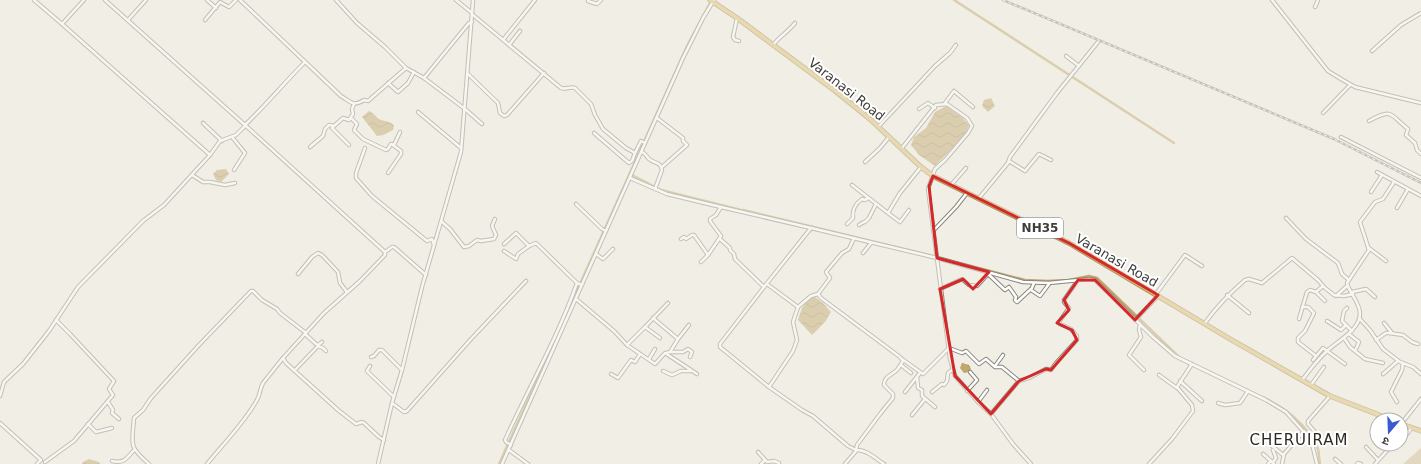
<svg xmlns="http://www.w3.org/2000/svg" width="1421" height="464" font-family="'DejaVu Sans','Noto Sans Devanagari',sans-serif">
<defs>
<pattern id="water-waves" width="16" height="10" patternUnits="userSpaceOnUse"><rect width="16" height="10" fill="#c1a76c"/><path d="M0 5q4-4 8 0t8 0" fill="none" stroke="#9e895a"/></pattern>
</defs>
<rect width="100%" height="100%" fill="#f1eee6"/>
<path fill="#d1bd91" d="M1421 448V464H1403Z"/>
<g fill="url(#water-waves)">
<path d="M991 98 995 106 988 112 982 106 984 100Z"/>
<path d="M946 106 963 118 969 126 965 135 935 166 919 155 911 145 914 137 926 128 935 112Z"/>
<path d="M369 111C374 113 375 116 379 119 385 122 388 120 394 125L393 130 383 135 377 136 362 117Z"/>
<path d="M226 169 229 174 221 182 216 180 213 174 217 170Z"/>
<path d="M815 297 823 303 831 312 825 322 812 335 798 320 802 308 810 298Z"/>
<path d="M962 363 969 365 971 369 969 372 964 373 960 368Z"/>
<path d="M89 459 99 462 100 464H82L83 462Z"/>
</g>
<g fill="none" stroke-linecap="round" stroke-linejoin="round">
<g stroke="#c1a76c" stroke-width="2.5">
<path d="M954 0 1174 143"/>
<path d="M630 174 661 190 741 210"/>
<path d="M743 210 929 255 1025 280 1047 281 1069 280 1089 276 1097 278 1178 356"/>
<path d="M1262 397C1284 407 1308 425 1318 449 1319 453 1319 459 1320 464"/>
<path d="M499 464 687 46 710 3"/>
</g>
<defs>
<g id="minor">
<path d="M34 0 62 24 84 0"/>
<path d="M105 0 245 125 385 252V255L360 281 324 313 283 358 286 363 338 410 356 424 362 422 364 423 379 437 384 440"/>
<path d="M207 0 216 8"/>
<path d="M240 0 341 96C351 102 353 107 364 100L368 101 406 68"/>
<path d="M336 0 357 23 385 47 406 68 424 78 465 109 482 124"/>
<path d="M456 0 472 13"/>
<path d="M1272 0 1328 71 1341 79 1355 87 1421 103"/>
<path d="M588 1 597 4 601 0"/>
<path d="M1315 7 1318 0"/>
<path d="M473 15 561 88C566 90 570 86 575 88L591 104 595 115 603 129 626 148 635 153 641 141 645 143"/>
<path d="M737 18 733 37 735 40 739 41"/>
<path d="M128 20 146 0"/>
<path d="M205 20 220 2 229 7 236 0"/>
<path d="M62 24 210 155"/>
<path d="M503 40 535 0"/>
<path d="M509 45 520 31"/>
<path d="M773 45C780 36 788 32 795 23"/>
<path d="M1372 51 1401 25 1421 13"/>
<path d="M1066 56 1079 66"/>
<path d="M468 74 498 103 500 113 504 116 507 115 544 73"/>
<path d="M424 78 469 23 472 22"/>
<path d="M388 83 398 92 408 83 414 72"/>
<path d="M945 103 954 91 973 107"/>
<path d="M919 109 928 103 935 108"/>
<path d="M418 112 461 148"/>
<path d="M1323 113 1350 85"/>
<path d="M351 118 357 124 354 130 363 139 386 150 388 149 391 144 394 145 400 132"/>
<path d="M657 118 683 138V141L687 145 662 167"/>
<path d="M1369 121C1393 108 1389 114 1408 129L1406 135 1415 143 1417 150 1421 154"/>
<path d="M203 123 222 141"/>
<path d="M245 125C266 105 284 83 305 62"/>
<path d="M334 126 332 128 349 145"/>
<path d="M879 126 935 66 950 53 956 45"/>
<path d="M594 133 629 163 632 161 635 153"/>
<path d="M232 137 245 153 234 170"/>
<path d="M1341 137 1421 178"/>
<path d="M310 147 323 136 325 129 329 125 334 126 343 118 349 120 353 114 352 109 354 104"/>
<path d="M365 148 356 173V178L372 196 427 241 432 239 434 245"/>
<path d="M902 148 936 105 947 104 967 118 972 126 968 133 945 160 935 169 928 189 950 359 955 376 978 402 991 414 1013 444 1031 464"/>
<path d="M642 152C646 154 646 156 649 159 655 164 660 161 662 170L655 189"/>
<path d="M1009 161 1025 171 1039 154 1051 160"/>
<path d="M865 162 880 148 889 137"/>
<path d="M1377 172 1421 196"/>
<path d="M388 173 401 154V151L393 145"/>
<path d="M192 175 203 182H210L225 185 235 183"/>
<path d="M630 178 667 194 721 207"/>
<path d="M852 185 888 213 900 193 921 167"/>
<path d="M951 185 966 168"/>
<path d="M1371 192 1382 175"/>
<path d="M979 198 1008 163 1010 157 1057 93 1098 42"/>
<path d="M576 204 602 229 606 231"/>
<path d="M1397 208 1408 189"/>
<path d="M888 213 900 222 909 210"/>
<path d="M1286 218 1306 239 1338 263 1342 274 1349 280"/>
<path d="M441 221 450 229 464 247 469 246 477 240 481 241 494 239 496 235 492 226 495 219"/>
<path d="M847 224 853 218C852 210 856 203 862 199L865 200 868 198"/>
<path d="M859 225 864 222H865L869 218 876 204"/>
<path d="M933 231 956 207 967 193"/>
<path d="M854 238 849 249 842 253 826 272 830 278 818 294 821 298 900 357 903 361C900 365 900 366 897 370 892 375 884 376 884 385L893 394V398L880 414 857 445 856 450C866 449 876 459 884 464"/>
<path d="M681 239 684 237 686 239 692 235H694L708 255"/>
<path d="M720 239 730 248V250L734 254 735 259 764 287"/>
<path d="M504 244 516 233 529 246 536 243 577 283 582 285"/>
<path d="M1369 248 1386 261"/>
<path d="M504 251 516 259 518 254 529 246"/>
<path d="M385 252 392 247H394L426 275"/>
<path d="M863 253 871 243"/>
<path d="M596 254 603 259 613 249"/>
<path d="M701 262 708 255 721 236 710 221V219L716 215 721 207 811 228"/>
<path d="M986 272 1005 290 1009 287 1016 297 1015 300 1017 302 1031 289"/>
<path d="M298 274 312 257 318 253 322 255 338 272 340 283 347 292"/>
<path d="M1034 283 1031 290 1040 296 1049 284"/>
<path d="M767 284 798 307 811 296 818 294"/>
<path d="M940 289 962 279 969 285 977 286 988 274"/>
<path d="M1316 292 1325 301"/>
<path d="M1352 292 1366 289 1375 297"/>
<path d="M1156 294 1185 255 1202 266"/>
<path d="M1227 295 1249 313"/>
<path d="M1336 296 1347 286"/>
<path d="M576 299 614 331 627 345 655 364 665 353 697 374"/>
<path d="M1302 307H1308L1314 313 1305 331 1298 338V342L1316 356"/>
<path d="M1347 308 1344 311 1342 321 1352 331"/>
<path d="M653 318 678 339"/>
<path d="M1359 318 1370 330 1383 349 1400 362 1413 367 1421 374"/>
<path d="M1299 319 1307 292 1310 290 1316 292 1323 286"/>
<path d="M1135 320 1158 296"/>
<path d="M1327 321 1341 330 1346 325"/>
<path d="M1205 323C1217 306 1230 293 1245 280L1249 279 1262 283 1292 258 1318 280 1325 288 1334 295 1344 296 1353 294"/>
<path d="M1384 323 1392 333"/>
<path d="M1140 325 1139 330 1141 337 1129 355 1144 370"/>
<path d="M645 327 668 303"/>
<path d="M305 334 316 344 318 345 322 342"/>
<path d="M1349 334 1359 342 1355 351"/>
<path d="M1344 338 1350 347 1365 359 1383 363"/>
<path d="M1376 340 1386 333H1389L1403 335 1412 342 1418 344"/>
<path d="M627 345 645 327 660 338"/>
<path d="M670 352H683L688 349 692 352 690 357"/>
<path d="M666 353 670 352 678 339 689 325"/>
<path d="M371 357 374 356 379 350H382L402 370"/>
<path d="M649 359 655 349"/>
<path d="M902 359 923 374 949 348 962 353 966 351 979 364 986 359 995 367H1002L1019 381"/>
<path d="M1313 360 1323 348 1345 364"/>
<path d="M901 365 911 373"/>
<path d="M370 366 367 371 394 397"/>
<path d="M995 366 1003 355"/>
<path d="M295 370 318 346 323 348 326 351"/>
<path d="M663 371 672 375 681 371H691"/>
<path d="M611 374 618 378 631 360 635 362 640 354"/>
<path d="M1383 374 1398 361"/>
<path d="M1159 375 1177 388"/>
<path d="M917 377 918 388 922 390V396L935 407"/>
<path d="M1302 380C1310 370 1317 360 1326 352 1336 342 1360 330 1360 314 1360 302 1349 293 1347 283L1369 250 1360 222 1375 202 1383 199 1394 182"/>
<path d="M1180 381 1202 401"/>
<path d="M1311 385 1324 367"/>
<path d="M769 387 793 351 797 340 793 322 798 307"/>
<path d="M967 391 977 380 970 372"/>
<path d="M905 392 920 373"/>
<path d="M932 392 942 384 944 385 947 381 948 373 952 370"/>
<path d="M0 396 4 382 23 364 49 331 78 287 143 221 164 205 210 155 220 141 236 135 245 126"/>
<path d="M108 402 113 410 112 413 119 419"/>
<path d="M978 402 987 390"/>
<path d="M1397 402 1391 392 1402 370 1403 363"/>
<path d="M392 403 404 412 407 411 471 339 526 281"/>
<path d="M1218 403 1225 405 1240 403 1248 391"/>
<path d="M991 414 1019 381 1029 378 1046 369 1051 370 1056 363 1077 340V336L1071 329 1060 324 1059 322 1069 308 1064 302V300L1078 280"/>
<path d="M912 415 925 399"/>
<path d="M0 423 41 460 37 464"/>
<path d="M88 424 96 432 112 428"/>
<path d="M1401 424 1421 399"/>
<path d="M1315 432 1308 424V421L1330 396"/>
<path d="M1401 439 1408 433 1411 428"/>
<path d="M511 445 506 442 505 440C529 387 558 337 577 283"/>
<path d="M1271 445 1283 455"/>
<path d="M1366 447 1378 460"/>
<path d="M509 450 528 464"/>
<path d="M1273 450 1276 458 1273 462"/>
<path d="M758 452 767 462 774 461 779 463"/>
<path d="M1263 454 1271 461"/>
<path d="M1335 459 1341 464"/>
<path d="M112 461C124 464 127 458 134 450"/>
<path d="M45 462 74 441 113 395 109 389 114 381 70 334 56 320"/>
<path d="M149 464C128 446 132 445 134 418L143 410 151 398 199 345 251 291H253L262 300 277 309 280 313 306 333"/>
<path d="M207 464C224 443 244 423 257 400 260 395 260 388 263 383L283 358"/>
<path d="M378 464 392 403 402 370 422 287 461 152 473 0"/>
<path d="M502 464 683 58 703 18 714 0"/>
<path d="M761 464 765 460"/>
<path d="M845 464 856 451V450L848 446 813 416 802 410 769 387 720 347V344L764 287 811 228 937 258 1023 282 1049 283 1089 279 1095 280 1153 337 1175 356 1266 400 1286 412 1311 440 1317 464"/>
<path d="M1149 464 1172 439 1193 411 1192 405 1177 387 1192 364"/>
<path d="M1268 464 1271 461 1274 464"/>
<path d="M1282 464 1284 454 1304 431"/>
<path d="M1357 464 1358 463 1361 464"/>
<path d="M1375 464 1393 444"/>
</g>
<g id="highway">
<path d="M710 0 737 18 834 90 870 119 921 167 933 176 1069 243 1230 339 1330 396 1392 420"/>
<path d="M1401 424 1421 431"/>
</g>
</defs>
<use href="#minor" stroke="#89867f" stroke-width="4.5"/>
<use href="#highway" stroke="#a8915d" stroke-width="5.5"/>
<use href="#minor" stroke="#fff" stroke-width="2.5"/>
<use href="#highway" stroke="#e1be70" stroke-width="3.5"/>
<defs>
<path id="rail" d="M1003 0 1334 139 1421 183"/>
</defs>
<use href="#rail" stroke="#8f8d88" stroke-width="2.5"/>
<use href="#rail" stroke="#fff" stroke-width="1" stroke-dasharray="3" stroke-linecap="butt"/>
</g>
<path d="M0 0H1421V464H0ZM933 176 1069 243 1158 295 1135 320 1095 280H1078L1064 300 1069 310 1057 323 1072 330 1077 340 1051 370 1046 369 1019 381 991 414 955 376 940 289 963 279 973 289 989 272 937 258 929 186Z" fill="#f1eee6" fill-opacity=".55" fill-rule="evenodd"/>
<path fill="none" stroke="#d62828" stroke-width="3" stroke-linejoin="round" d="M933 176 1069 243 1158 295 1135 320 1095 280H1078L1064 300 1069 310 1057 323 1072 330 1077 340 1051 370 1046 369 1019 381 991 414 955 376 940 289 963 279 973 289 989 272 937 258 929 186Z"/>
<g text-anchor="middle" stroke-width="4" stroke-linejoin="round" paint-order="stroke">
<rect fill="#fff" stroke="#787775" stroke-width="1" x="1017" y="218" width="46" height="20" rx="3"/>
<g font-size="12" font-weight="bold" fill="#3e3d3a">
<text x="1040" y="232">NH35</text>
</g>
<g font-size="13" fill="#3e3d3a" stroke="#fff">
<text transform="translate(847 89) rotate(38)" y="5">Varanasi Road</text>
<text transform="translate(1117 260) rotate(30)" y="5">Varanasi Road</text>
</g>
<g font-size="15" letter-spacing="1" fill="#2c2924" stroke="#fff">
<text x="1299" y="445">CHERUIRAM</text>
</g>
</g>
<g transform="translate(1389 432) rotate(199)"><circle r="19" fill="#ffffff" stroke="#b2b1b0"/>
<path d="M0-3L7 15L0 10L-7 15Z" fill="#375ccd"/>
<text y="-6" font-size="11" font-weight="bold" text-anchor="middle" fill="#3e3d3a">उ</text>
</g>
</svg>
